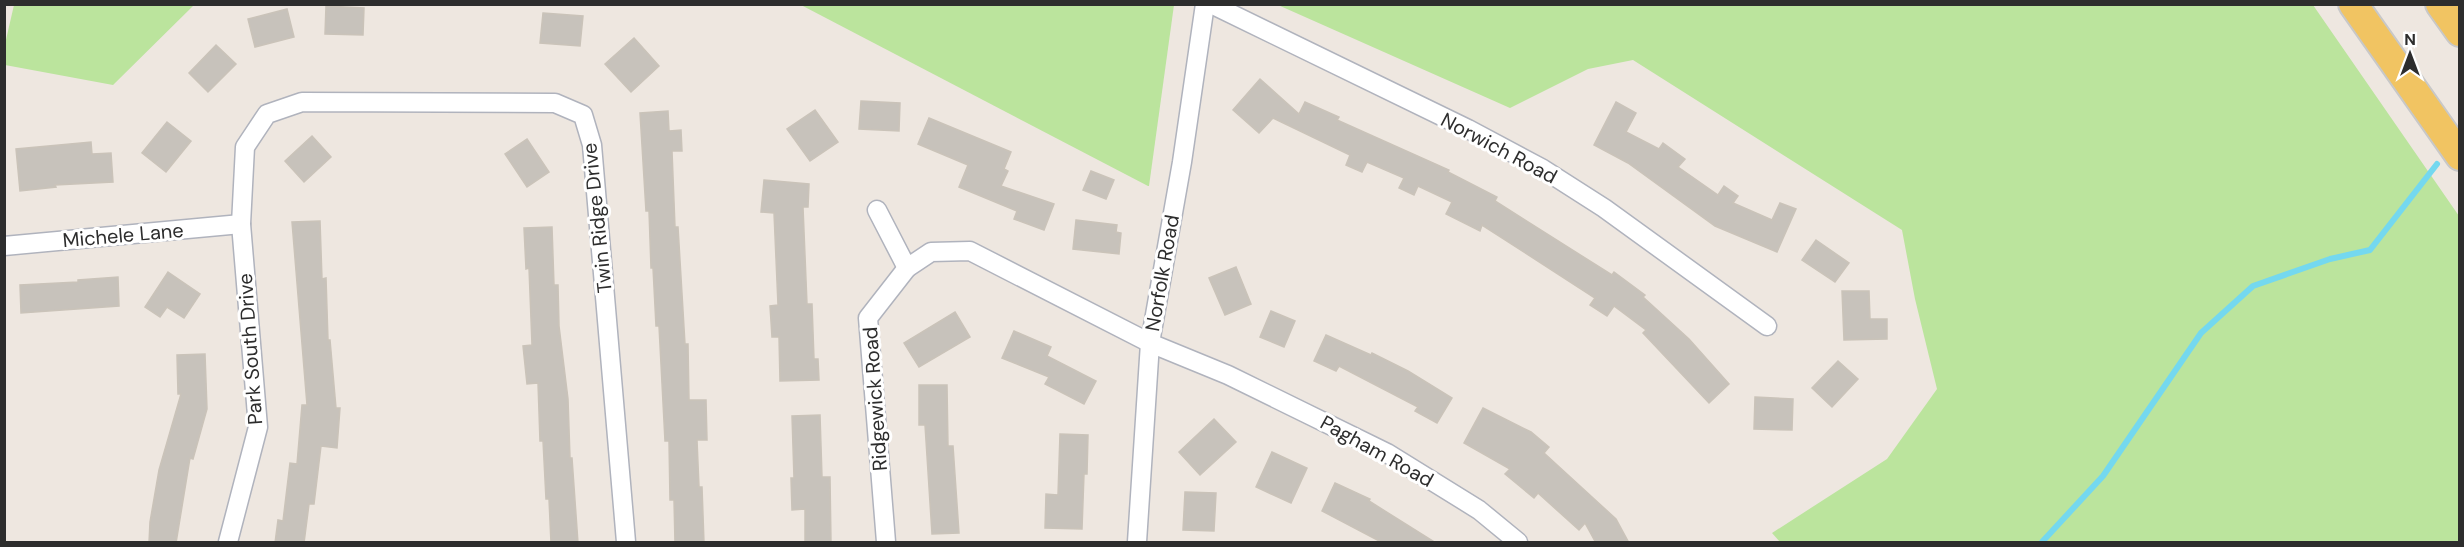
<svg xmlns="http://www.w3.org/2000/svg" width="2464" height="547" font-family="'DM Sans',sans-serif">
<rect width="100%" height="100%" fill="#eee7e0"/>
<g fill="#bbe49d">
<path d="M14 5V4L194 5 113 85 5 65V44Z"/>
<path d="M801 5H1174L1149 186H1148Z"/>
<path d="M1278 5H2313L2459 216V542H1780L1772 533 1887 459 1937 389 1915 299 1902 230 1633 60 1588 69 1510 108Z"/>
</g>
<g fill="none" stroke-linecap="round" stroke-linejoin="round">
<path stroke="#74d8ef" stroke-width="6" d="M2042 542 2103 476 2201 333 2253 286 2330 259 2370 250 2437 164"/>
</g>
<g fill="#c7c2bb" stroke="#cac3b9" stroke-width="1.5">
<path d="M326 6 364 8 363 35 325 34Z"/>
<path d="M287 9 294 37 255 47 248 19Z"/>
<path d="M543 13 583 16 580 46 540 43Z"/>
<path d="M634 38 659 66 631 92 605 64Z"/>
<path d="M216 45 236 64 208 92 189 73Z"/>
<path d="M1260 79 1299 114 1305 102 1339 117 1337 120 1449 170 1448 172 1497 197 1495 201 1612 275 1614 272 1645 295 1643 297 1689 339 1729 384 1709 403 1643 333 1646 330 1614 306 1607 316 1590 305 1595 298 1482 225 1480 231 1446 214 1452 202 1418 186 1414 195 1399 188 1404 178 1367 162 1362 172 1346 165 1350 155 1273 118 1259 133 1233 110Z"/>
<path d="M861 101 900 103 899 131 859 129Z"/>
<path d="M1616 102 1636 113 1626 132 1659 149 1663 143 1685 159 1678 167 1718 195 1724 186 1738 196 1733 203 1772 220 1780 203 1796 209 1777 252 1715 226 1628 163 1594 145Z"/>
<path d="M815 110 838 142 810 161 787 129Z"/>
<path d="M668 111 669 131 681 130 682 151H672L675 227H678L685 344H688L689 400H706L707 440H697L699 487H702L704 543H675L674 500H670L669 441H665L659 326H656L653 268H651L649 211H646L640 113Z"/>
<path d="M929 118 1011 152 1004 169 1008 171 1001 186 1054 204 1044 230 1014 219 1017 211 959 187 968 165 918 144Z"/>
<path d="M167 122 191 141 166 172 142 153Z"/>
<path d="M312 136 331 157 304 182 285 161Z"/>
<path d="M527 139 549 172 527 187 505 154Z"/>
<path d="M91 142 92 154 111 153 113 182 55 185 56 187 20 191 16 149Z"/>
<path d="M1091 171 1114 180 1106 199 1083 190Z"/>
<path d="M764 180 809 184 808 207H803L807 304H812L814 359H818L819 380 780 381 779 337H772L770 306 778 305 774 213 761 212Z"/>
<path d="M1076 220 1117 225 1116 232 1121 233 1119 254 1073 249Z"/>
<path d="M320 221 322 279 326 278 328 340H330L336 408H340L337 448 321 446 314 504H309L304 543H275L278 520 283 521 290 463 297 464 302 405H307L292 222Z"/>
<path d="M552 227 554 285H558L559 326 568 399 570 458H572L578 543H551L549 499H546L543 441H540L538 383 527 384 523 346 532 345 529 268 526 269 524 228Z"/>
<path d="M1816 240 1849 263 1835 282 1802 260Z"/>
<path d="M1236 267 1251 304 1225 315 1209 278Z"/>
<path d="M168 272 200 294 184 318 167 307 160 317 145 307Z"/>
<path d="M118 277 119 306 21 313 20 285 78 282V280Z"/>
<path d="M1842 291H1869L1870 319H1887V339L1844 340Z"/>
<path d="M1271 311 1295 321 1284 347 1260 337Z"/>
<path d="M955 312 970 337 919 367 904 343Z"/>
<path d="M1014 331 1051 347 1047 356 1096 381 1084 404 1045 384 1049 377 1002 358Z"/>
<path d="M1326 335 1371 355 1372 353 1408 371 1452 398 1437 423 1415 411 1418 407 1339 366 1336 371 1314 361Z"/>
<path d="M205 354 207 409 193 459 190 458 176 543H149L150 522 159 470 181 394H178L177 355Z"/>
<path d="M1838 361 1858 379 1832 407 1812 388Z"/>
<path d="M919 385H947L948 446H953L959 533 932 534 925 425H919Z"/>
<path d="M1755 397 1793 399 1792 430 1754 429Z"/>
<path d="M1483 408 1531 432 1549 447 1544 453 1616 519 1629 543H1596L1585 523 1579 530 1538 493 1534 498 1505 474 1510 469 1464 443Z"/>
<path d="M820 415 822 477H830L831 543H805V509L792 510 791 478H794L792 416Z"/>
<path d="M1214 419 1236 442 1200 475 1179 452Z"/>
<path d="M1060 434 1088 435 1087 474H1084L1082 529 1045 528 1046 494 1058 495Z"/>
<path d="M1272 452 1307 468 1291 503 1256 487Z"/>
<path d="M1335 483 1370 499 1369 501 1436 543H1383L1322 511Z"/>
<path d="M1185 492 1216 493 1214 531 1183 530Z"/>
</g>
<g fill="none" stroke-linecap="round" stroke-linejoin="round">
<defs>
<g id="street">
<path d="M1211 4 1468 129 1543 169 1604 208 1767 326"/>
<path d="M877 210 907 268 931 252 970 251 1150 343 1228 375 1387 453 1479 510 1518 542"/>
<path d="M4 246 241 224"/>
<path d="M228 542 258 427 241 224 245 147 267 114 302 102 555 103 583 115 592 145 626 542"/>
<path d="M886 542 868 318 907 268"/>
<path d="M1137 542 1150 343 1182 162 1205 4"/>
</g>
<g id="primary">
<path d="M2353 4 2460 156"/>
<path d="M2440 4 2460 32"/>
</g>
</defs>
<use href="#street" stroke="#b0b3bd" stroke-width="21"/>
<use href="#primary" stroke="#c8c8c8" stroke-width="32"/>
<use href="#street" stroke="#fff" stroke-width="18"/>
<use href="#primary" stroke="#f1c462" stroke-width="28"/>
</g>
<g text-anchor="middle" stroke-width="6" stroke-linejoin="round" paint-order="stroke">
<g font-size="20" fill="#2d2d2d" stroke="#fff">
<text transform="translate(1499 148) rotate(28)" y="7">Norwich Road</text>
<text transform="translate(597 218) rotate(-96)" y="7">Twin Ridge Drive</text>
<text transform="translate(123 235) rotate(-5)" y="7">Michele Lane</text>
<text transform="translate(1162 273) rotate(-80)" y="7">Norfolk Road</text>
<text transform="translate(250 349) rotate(-94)" y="7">Park South Drive</text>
<text transform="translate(875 399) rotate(-94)" y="7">Ridgewick Road</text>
<text transform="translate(1377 451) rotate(29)" y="7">Pagham Road</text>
</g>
</g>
<rect width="2464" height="547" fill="none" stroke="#2d2d2d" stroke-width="12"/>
<g transform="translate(2410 54)" stroke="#ffffff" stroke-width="4.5" paint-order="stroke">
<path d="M0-4.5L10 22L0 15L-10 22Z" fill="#2d2d2d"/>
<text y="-9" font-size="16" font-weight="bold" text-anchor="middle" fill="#2d2d2d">N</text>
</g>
</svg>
